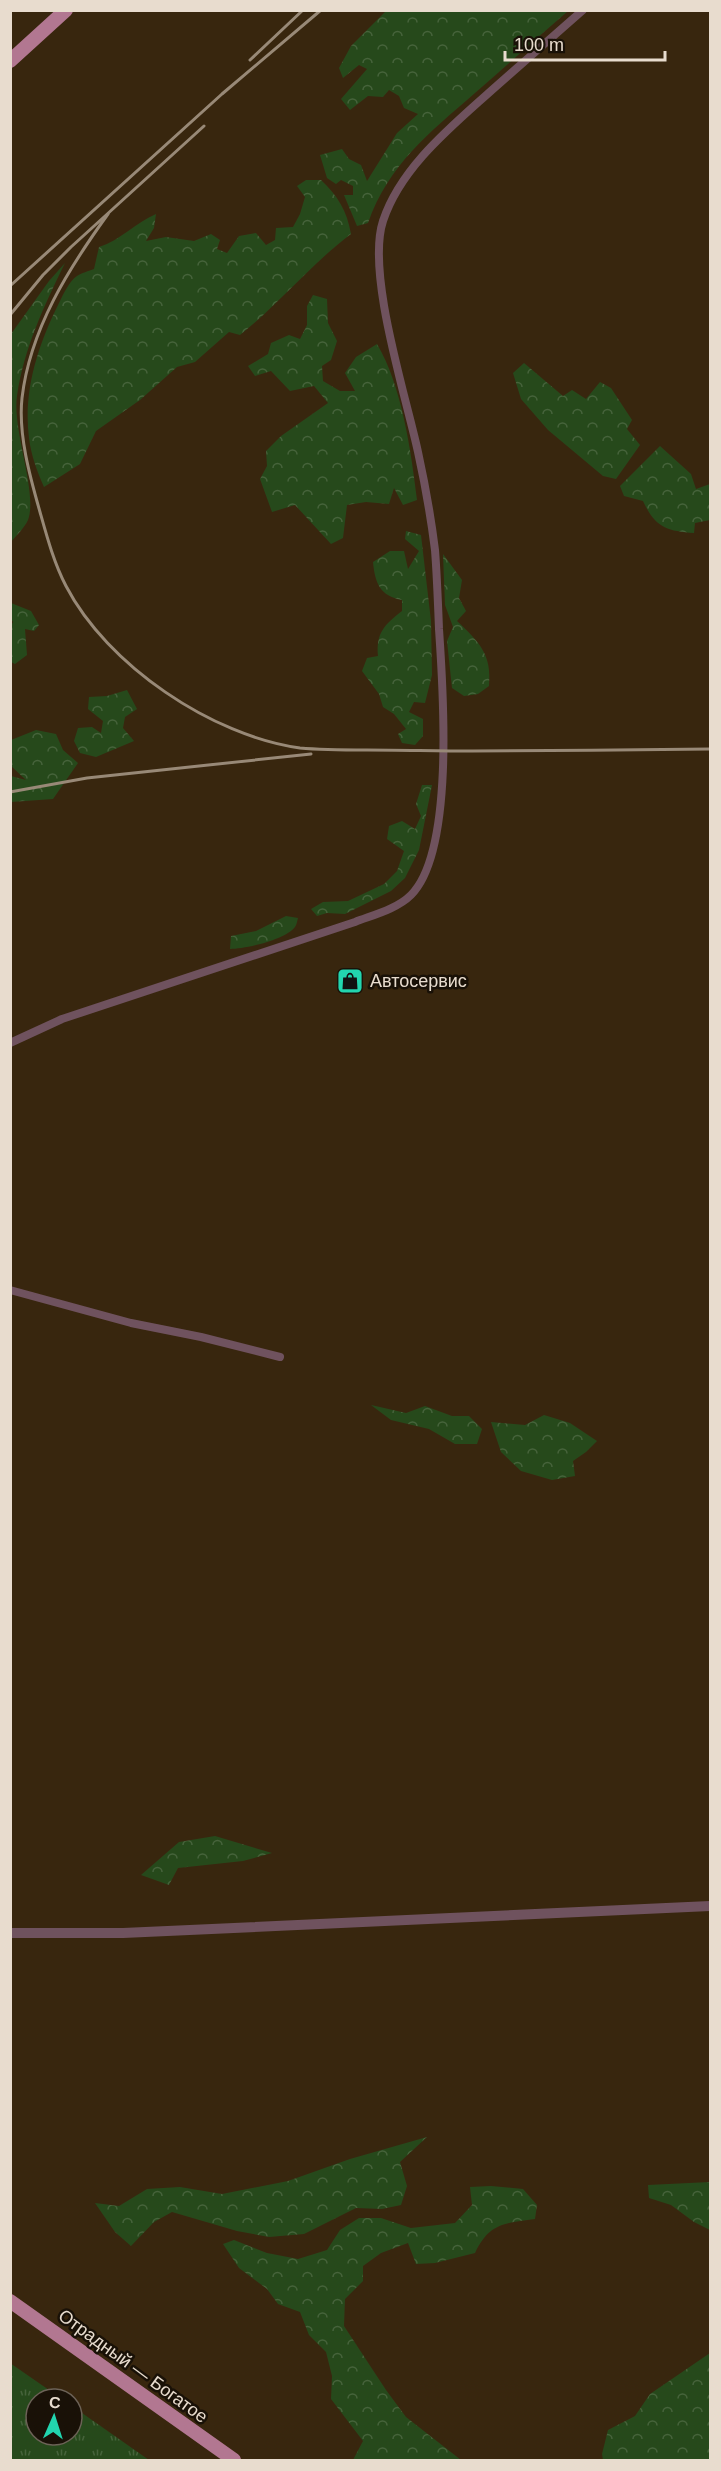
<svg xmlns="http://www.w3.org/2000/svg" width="721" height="2471" font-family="Arial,sans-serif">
<defs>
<pattern id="grass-tufts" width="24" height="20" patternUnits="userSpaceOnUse" patternTransform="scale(1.5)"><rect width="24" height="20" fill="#26491b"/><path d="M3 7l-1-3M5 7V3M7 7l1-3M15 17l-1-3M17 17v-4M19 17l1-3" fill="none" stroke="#46633b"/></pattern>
<pattern id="forest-crowns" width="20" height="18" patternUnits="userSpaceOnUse" patternTransform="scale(1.5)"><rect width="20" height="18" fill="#26491b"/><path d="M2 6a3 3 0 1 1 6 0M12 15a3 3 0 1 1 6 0" fill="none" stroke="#46633b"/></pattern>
</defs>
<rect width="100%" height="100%" fill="#38260e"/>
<path fill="url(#grass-tufts)" d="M10 2363 62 2399H36V2435H72V2406L149 2460H11Z"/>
<g fill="url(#forest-crowns)">
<path d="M386 11H568C537 38 506 66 475 93 429 133 389 164 368 223L357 226 344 195H353V186L341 180 336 184 327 178 320 155 342 149 349 159 361 165 367 181 397 133 418 114 404 108 399 96 389 90 383 97 368 96 350 110 341 99 367 69 359 65 343 78 339 68 351 46Z"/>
<path d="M306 180H321C338 196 347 211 351 234 311 264 279 304 240 335L229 332 195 362 177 367 140 400 96 431 80 464 44 487C37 471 31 455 29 438 23 391 38 345 59 303 63 295 69 281 77 276 81 273 89 271 94 269L99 247C121 240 135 223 156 214L154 228 146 241 166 237 194 241 211 234 220 240 217 249 227 253 239 236 256 233 266 245 275 240 276 228 293 227 300 214 305 197 297 186Z"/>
<path d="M65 263C44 306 24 348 17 396 12 430 38 493 28 520 25 527 16 536 11 542V334L49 281Z"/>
<path d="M313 295 327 299 328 323 337 341 331 360 322 366 323 381 340 391H355L345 373 356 357 377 344C402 386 411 451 417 500L403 505 394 488 389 504 366 502 347 505 343 538 331 544 295 505 272 512 260 479 267 466 266 451 281 436 328 403 314 386 290 391 271 371 255 376 248 366 268 354 271 343 289 335 300 339 307 325V306Z"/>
<path d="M524 363 563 396 572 390 586 399 600 382 611 388 632 420 627 429 640 445 616 479 603 476 548 430 521 399 513 373Z"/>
<path d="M660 446 691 474 696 489 710 484V520L695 523 694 533C666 531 655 527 643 501L624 496 620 486Z"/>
<path d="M406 531 421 535 431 621 432 675 425 703 414 702 409 712 423 719V736L415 745 402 743 398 734 406 729 394 714 383 707 379 694 362 671 367 658 378 656C376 633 384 625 402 611V600C380 596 375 583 373 562L390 551H404L408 569 419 551 405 539Z"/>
<path d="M443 554 462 580 459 598 466 611 457 621C479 642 492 654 489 686L478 694 464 696 452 688 447 641 453 627 445 605Z"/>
<path d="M11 603 31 611 39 625 34 631 25 629 27 655 15 664 11 662V626L13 622 11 619Z"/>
<path d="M127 690 137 709 125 717 123 728 134 741 96 757 80 753 74 741 78 728 92 727 101 733 103 721 88 709 89 697 107 696Z"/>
<path d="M36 730 56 734 63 750 78 763 53 799 11 802V776L26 780 11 766V740Z"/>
<path d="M422 785H432L419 850 405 878 391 891 345 914 327 913 317 916 311 909 323 902 348 901 384 884 397 871 404 851 387 839 389 826 402 821 415 829 421 816 416 804Z"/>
<path d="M286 916 298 918C297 921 297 924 295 927 285 940 245 949 230 949L231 936 256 931Z"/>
<path d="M371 1405 406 1413 425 1406 452 1416H469L482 1429 477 1444H455L429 1429 391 1420Z"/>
<path d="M544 1415 570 1423 597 1441 586 1452 573 1461 575 1476 552 1480 521 1471 501 1452 491 1422 525 1425Z"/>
<path d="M215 1836 272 1853 243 1861 178 1868 169 1885 141 1875 179 1842Z"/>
<path d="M427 2137 400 2162 407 2186 401 2205 382 2209 356 2208 304 2234 269 2237 237 2231 172 2212 154 2222 131 2246 115 2232 95 2203 119 2206 147 2189 180 2187 222 2194 288 2181 350 2159Z"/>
<path d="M710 2182V2230L694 2222 671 2205 649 2198 648 2185Z"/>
<path d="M491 2186 523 2189 537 2205 535 2219C505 2223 489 2223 475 2253L435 2263 416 2264 408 2243 381 2253 363 2266V2281L345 2299 344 2326 386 2390 406 2417 461 2460H353L363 2441 331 2399 332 2376 326 2352 309 2335 300 2312 278 2304 267 2289 239 2268 223 2244 234 2240 267 2253 298 2259 327 2250 340 2230 359 2218H381L411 2228 455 2223 472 2205 470 2187Z"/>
<path d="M710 2353V2460H603L602 2454 608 2430 635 2416 650 2394Z"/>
</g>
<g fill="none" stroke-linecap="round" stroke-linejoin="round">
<g stroke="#6f525e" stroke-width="8">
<path d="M10 1043 62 1019 355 922C373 915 397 909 411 895 455 851 443 688 439 629 438 603 437 576 435 550 431 518 425 484 418 452 406 396 366 273 383 221 401 167 451 127 492 90 522 64 552 37 583 10"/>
<path d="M10 1290 131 1323 201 1337 280 1357"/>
</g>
<path stroke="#6f525e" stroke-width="10" d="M10 1933H123L710 1906"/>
<g stroke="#b27791" stroke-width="14">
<path d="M10 61 66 10"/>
<path d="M10 2301 234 2460"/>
</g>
<g stroke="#988977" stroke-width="3">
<path d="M250 60 303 10"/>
<path d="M108 214C69 268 30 329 22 398 18 434 30 477 40 512 47 537 54 563 66 586 107 665 212 736 300 748 322 750 345 750 367 750 402 750 437 751 472 751 551 751 631 750 710 749"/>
<path d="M10 286 222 94 321 10"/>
<path d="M10 315 43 275 71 247 204 126"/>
<path d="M10 792 87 778 311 754"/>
</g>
</g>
<defs>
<symbol id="shop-square" viewBox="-11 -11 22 22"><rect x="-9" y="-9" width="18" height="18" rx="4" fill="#22d5af" stroke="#191107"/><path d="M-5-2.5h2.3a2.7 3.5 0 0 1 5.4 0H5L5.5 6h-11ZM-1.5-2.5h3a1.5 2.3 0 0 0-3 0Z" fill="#111"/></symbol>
</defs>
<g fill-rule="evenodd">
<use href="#shop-square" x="335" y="966" width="30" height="30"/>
</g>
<g text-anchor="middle" stroke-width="5" stroke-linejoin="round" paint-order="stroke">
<g font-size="18" fill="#e8dcce" stroke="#191107" text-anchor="start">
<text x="370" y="987">Автосервис</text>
</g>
<g font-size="18" fill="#e8dcce" stroke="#191107">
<text transform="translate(133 2366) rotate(36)" y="6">Отрадный — Богатое</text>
</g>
</g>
<rect width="721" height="2471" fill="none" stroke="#e8dcce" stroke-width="24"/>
<g transform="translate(54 2417) rotate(3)"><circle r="28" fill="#191107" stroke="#6c6257" stroke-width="1.5"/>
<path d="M0-4.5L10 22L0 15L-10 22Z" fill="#22d5af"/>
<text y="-9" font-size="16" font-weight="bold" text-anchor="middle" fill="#e8dcce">С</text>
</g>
<path d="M505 51v9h160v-9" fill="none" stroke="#e8dcce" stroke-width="3"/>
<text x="514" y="51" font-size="18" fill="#e8dcce" stroke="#191107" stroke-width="4.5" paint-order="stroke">100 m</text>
</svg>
